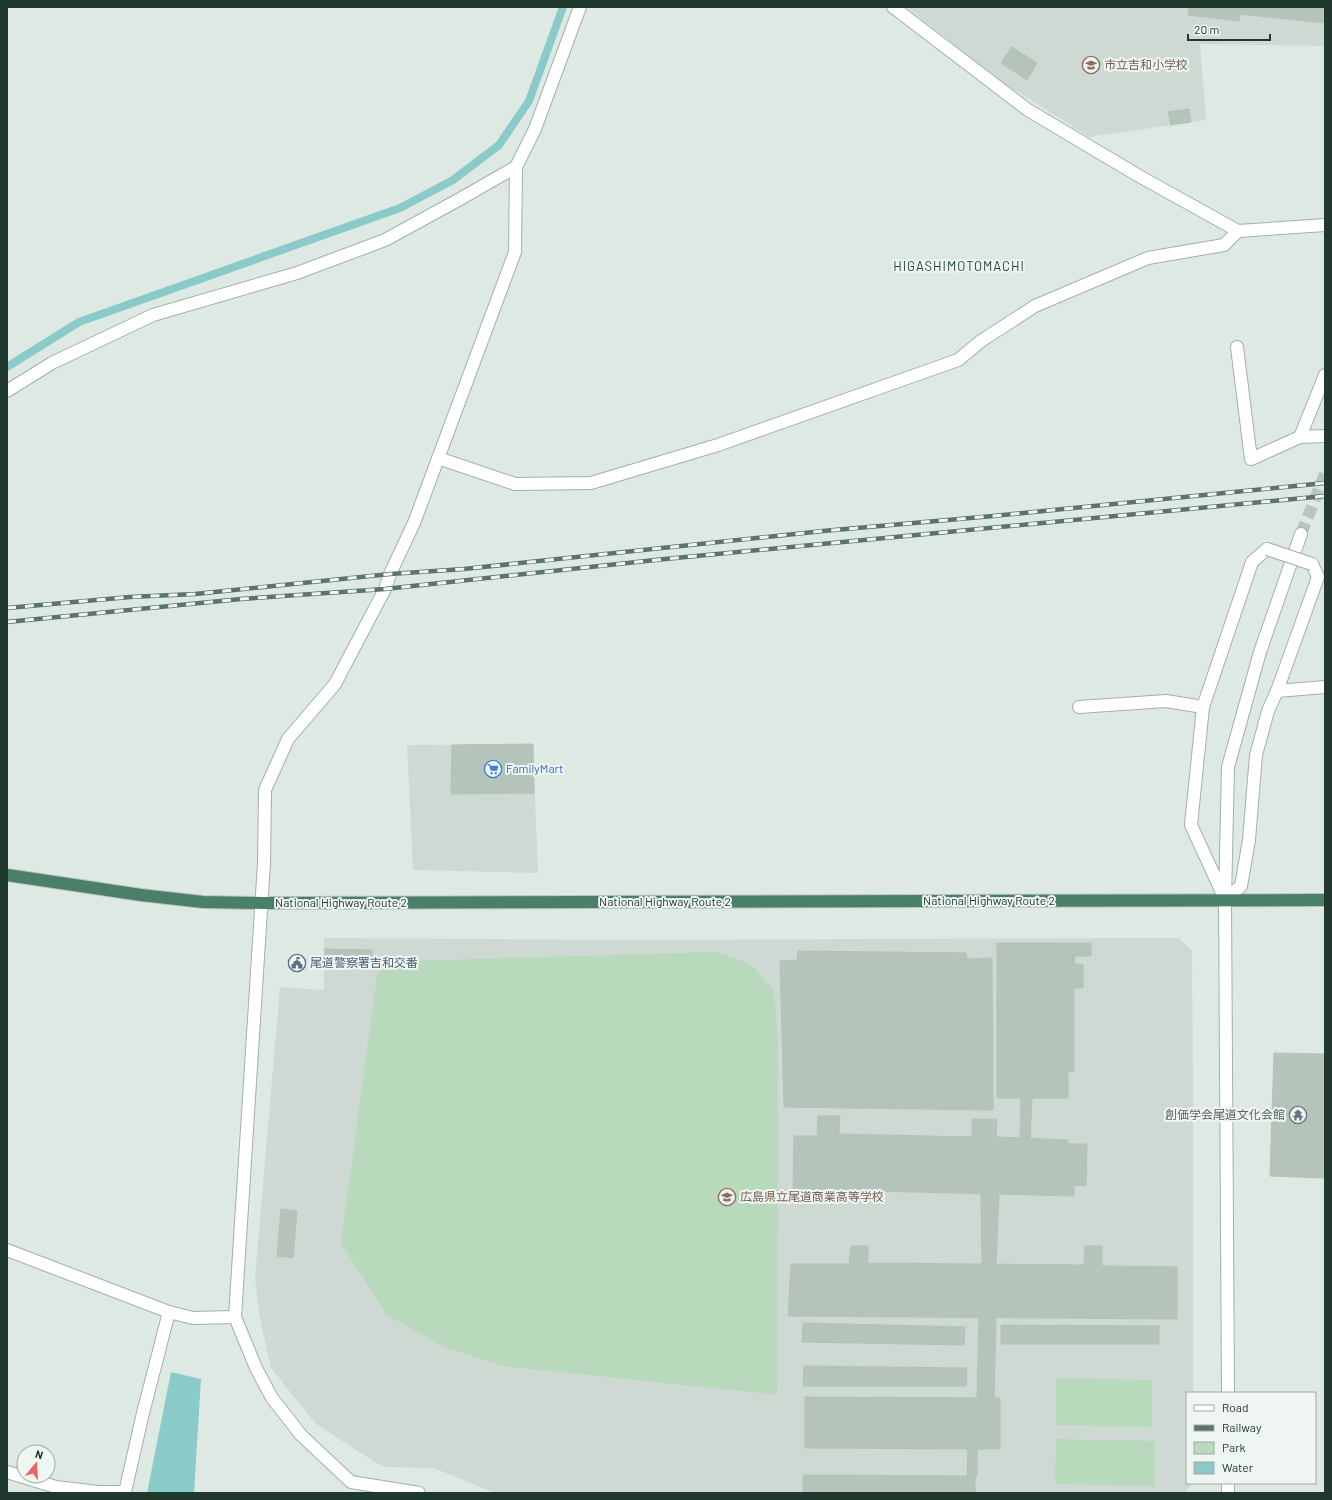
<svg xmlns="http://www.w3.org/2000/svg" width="1332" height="1500" font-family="Barlow,'Noto Sans JP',sans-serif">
<rect width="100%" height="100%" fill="#dfe9e3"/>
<g fill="#cdd9d2">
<path d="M906 7H1325V46L1200 44 1206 120 1089 137 1004 83Z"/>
<path d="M533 744 538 873 413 870 407 745Z"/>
<path d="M324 938 620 940 1179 938 1192 951 1193 1087V1393H1187V1483H1192V1484L1184 1493H495L434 1468 385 1467 380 1465 353 1448 315 1423 271 1368 259 1314 255 1278 280 987 324 990Z"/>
</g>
<g fill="#b9d9bc">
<path d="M716 952 749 963 774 990 778 1044 777 1395 503 1366 444 1347 387 1315 341 1243 379 962Z"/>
<path d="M1056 1378 1152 1380V1427L1056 1425Z"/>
<path d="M1056 1439 1155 1441 1154 1486 1055 1484Z"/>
</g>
<path fill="#8acbc9" d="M171 1372 201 1379 194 1493H147Z"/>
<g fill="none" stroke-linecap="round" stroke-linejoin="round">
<path stroke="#8acbc9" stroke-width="8" d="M7 367 79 322 400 208 453 180 499 145 529 101 563 7"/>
</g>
<g fill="#b5c4bb" stroke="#b2c2b9">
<path d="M1189 7H1325V23L1240 14 1239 21 1188 15Z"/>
<path d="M1012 47 1037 63 1027 80 1001 63Z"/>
<path d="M1189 109 1191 122 1171 125 1168 112Z"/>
<path d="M533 744 534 793 451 794 452 745Z"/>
<path d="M997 943H1091V956H1075L1074 964H1083V988H1074V1072H1068V1098H997Z"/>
<path d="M325 949 372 950V967L325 966Z"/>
<path d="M798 951 966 953 967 959 992 958 993 1110 784 1107 780 961 797 960Z"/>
<path d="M1274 1053 1325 1054V1178L1270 1176Z"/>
<path d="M1021 1098H1032L1030 1139 1020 1138Z"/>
<path d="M818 1116H840L839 1134 972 1137V1119H997L996 1137 1068 1140V1144H1087L1086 1186 1074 1185V1196L793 1189 794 1136H817Z"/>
<path d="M981 1193 999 1194 996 1264H982Z"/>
<path d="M281 1209 297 1211 293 1258 277 1256Z"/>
<path d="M851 1246H868V1263L1084 1265 1085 1246H1102V1266L1177 1267V1319L788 1316 791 1264H849Z"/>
<path d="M979 1317H996L994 1398H977Z"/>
<path d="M803 1323 965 1327 964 1345 802 1342Z"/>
<path d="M1001 1325 1159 1326V1344H1001Z"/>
<path d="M804 1366 967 1368 966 1386H803Z"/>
<path d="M805 1397 1000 1398V1449L805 1448Z"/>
<path d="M968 1449H977V1476H967Z"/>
<path d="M803 1475 975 1476V1493H803Z"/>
</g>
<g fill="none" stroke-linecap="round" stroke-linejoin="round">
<path stroke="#b9c6bf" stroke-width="12" stroke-dasharray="12 6" stroke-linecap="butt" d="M1301 534 1325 474"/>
<defs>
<g id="minor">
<path d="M893 7 1028 110 1139 176 1238 231 1325 225"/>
<path d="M1237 347 1251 459 1300 437"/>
<path d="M1325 375 1300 437 1325 436"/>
<path d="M7 391 52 363 153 315 297 273 385 240 460 199 516 167"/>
<path d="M438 458 515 484 591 483 718 445 958 360 981 341 1035 306 1148 258 1224 245 1238 231"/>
<path d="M1267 549 1252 562 1203 707 1191 825 1225 899 1241 886 1249 840 1256 755 1268 711 1277 691 1318 577 1312 564"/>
<path d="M1277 691 1325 687"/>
<path d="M1079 707 1166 701 1203 707"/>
<path d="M7 1250 169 1312 193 1318 235 1317"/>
<path d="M7 1472 56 1487 98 1492H125L143 1413 169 1312"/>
<path d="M419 1493 351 1482 301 1435 272 1398 256 1368 235 1317 264 863 265 790 288 739 335 684 385 589 390 574 414 523 515 252 516 167 535 129 580 7"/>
</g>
<g id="tertiary">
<path d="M1228 1393 1225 899 1228 767 1260 652 1301 534"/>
<path d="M1228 1483V1493"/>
</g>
<path id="trunk" d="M7 875 141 895 203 902 262 903 1325 900"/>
</defs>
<use href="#minor" stroke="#a2b0a9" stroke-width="14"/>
<use href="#tertiary" stroke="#a2b0a9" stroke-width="14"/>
<use href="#trunk" stroke="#bcc3c0" stroke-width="14"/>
<use href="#minor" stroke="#fff" stroke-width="12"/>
<use href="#tertiary" stroke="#fff" stroke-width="12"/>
<use href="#trunk" stroke="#4a7f69" stroke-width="12"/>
<defs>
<g id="rail">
<path d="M7 608 130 597 195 594 390 574 464 569 823 531 993 516 1325 483"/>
<path d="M7 622 241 599 385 589 665 559 1325 496"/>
</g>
</defs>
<use href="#rail" stroke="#5b7469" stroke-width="4.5"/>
<use href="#rail" stroke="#eff6f1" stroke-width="3" stroke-dasharray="9" stroke-linecap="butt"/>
<defs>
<path id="minor-bridge" d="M1267 549 1312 564"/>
</defs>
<use href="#minor-bridge" stroke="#a2b0a9" stroke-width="14" stroke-linecap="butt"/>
<use href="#minor-bridge" stroke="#fff" stroke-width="12"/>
</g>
<defs>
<symbol id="school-ring" viewBox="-11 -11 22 22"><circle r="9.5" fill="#eff6f1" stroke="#8d6e63" stroke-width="1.5"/><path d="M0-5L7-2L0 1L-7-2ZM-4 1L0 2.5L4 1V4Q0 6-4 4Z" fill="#8d6e63"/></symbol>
<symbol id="supermarket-ring" viewBox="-11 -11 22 22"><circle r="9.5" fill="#eff6f1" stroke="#3f7fe0" stroke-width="1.5"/><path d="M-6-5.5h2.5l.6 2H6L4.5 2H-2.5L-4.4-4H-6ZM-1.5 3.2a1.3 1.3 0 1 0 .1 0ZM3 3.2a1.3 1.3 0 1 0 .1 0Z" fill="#3f7fe0"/></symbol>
<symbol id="civic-ring" viewBox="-11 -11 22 22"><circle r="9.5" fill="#eff6f1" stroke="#5c6f8a" stroke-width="1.5"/><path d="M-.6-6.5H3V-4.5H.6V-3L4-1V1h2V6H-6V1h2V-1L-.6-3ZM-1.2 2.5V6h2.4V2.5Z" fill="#5c6f8a"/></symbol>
<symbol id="temple-ring" viewBox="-11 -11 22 22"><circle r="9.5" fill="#eff6f1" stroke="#6b7280" stroke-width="1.5"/><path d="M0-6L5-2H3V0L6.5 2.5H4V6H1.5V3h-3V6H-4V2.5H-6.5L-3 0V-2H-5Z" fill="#6b7280"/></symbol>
</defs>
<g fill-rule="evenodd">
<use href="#school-ring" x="1081" y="55" width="20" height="20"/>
<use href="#supermarket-ring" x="483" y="759" width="20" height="20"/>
<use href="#civic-ring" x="287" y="953" width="20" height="20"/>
<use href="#temple-ring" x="1288" y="1105" width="20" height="20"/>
<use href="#school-ring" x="717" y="1187" width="20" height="20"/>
</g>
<g text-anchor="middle" stroke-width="4" stroke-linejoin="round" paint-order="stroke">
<g font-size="12" fill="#785e54" stroke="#eff6f1" text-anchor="start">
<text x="1104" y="69">市立吉和小学校</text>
<text x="740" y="1201">広島県立尾道商業高等学校</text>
</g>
<g font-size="12" fill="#366cbe" stroke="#eff6f1" text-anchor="start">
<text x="506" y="773">FamilyMart</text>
</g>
<g font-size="12" fill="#21382e" stroke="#eff6f1">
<text x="989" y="905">National Highway Route 2</text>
<text x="665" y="906">National Highway Route 2</text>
<text x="341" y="907">National Highway Route 2</text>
</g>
<g font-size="12" fill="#4e5e75" stroke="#eff6f1" text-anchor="start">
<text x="310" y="967">尾道警察署吉和交番</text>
</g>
<g font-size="12" fill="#5b616d" stroke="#eff6f1" text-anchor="end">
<text x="1285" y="1119">創価学会尾道文化会館</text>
</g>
<g font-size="13" letter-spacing="1" fill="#1f4837" stroke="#eff6f1">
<text x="959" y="271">HIGASHIMOTOMACHI</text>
</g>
</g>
<rect width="1332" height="1500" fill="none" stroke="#21382e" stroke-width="16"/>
<rect x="1186" y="1392" width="130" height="92" fill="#eff6f1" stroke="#9daaa3"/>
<rect x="1194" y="1405" width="20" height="6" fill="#ffffff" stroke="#9daaa3"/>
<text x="1222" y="1412" font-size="12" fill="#21382e">Road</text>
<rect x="1194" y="1425" width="20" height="6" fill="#5b7469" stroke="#9daaa3"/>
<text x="1222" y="1432" font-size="12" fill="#21382e">Railway</text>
<rect x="1194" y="1442" width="20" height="12" fill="#b9d9bc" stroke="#9daaa3"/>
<text x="1222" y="1452" font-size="12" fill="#21382e">Park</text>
<rect x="1194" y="1462" width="20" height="12" fill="#8acbc9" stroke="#9daaa3"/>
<text x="1222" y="1472" font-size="12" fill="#21382e">Water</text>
<g transform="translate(36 1464) rotate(18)"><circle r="19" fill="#eff6f1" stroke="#9daaa3"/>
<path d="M0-3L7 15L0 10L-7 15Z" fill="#e8665e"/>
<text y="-6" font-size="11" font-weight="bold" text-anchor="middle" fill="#21382e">N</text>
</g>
<path d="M1188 34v6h82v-6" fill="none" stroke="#21382e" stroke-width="2"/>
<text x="1194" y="34" font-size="12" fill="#21382e" stroke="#eff6f1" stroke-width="3" paint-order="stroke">20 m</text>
</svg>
